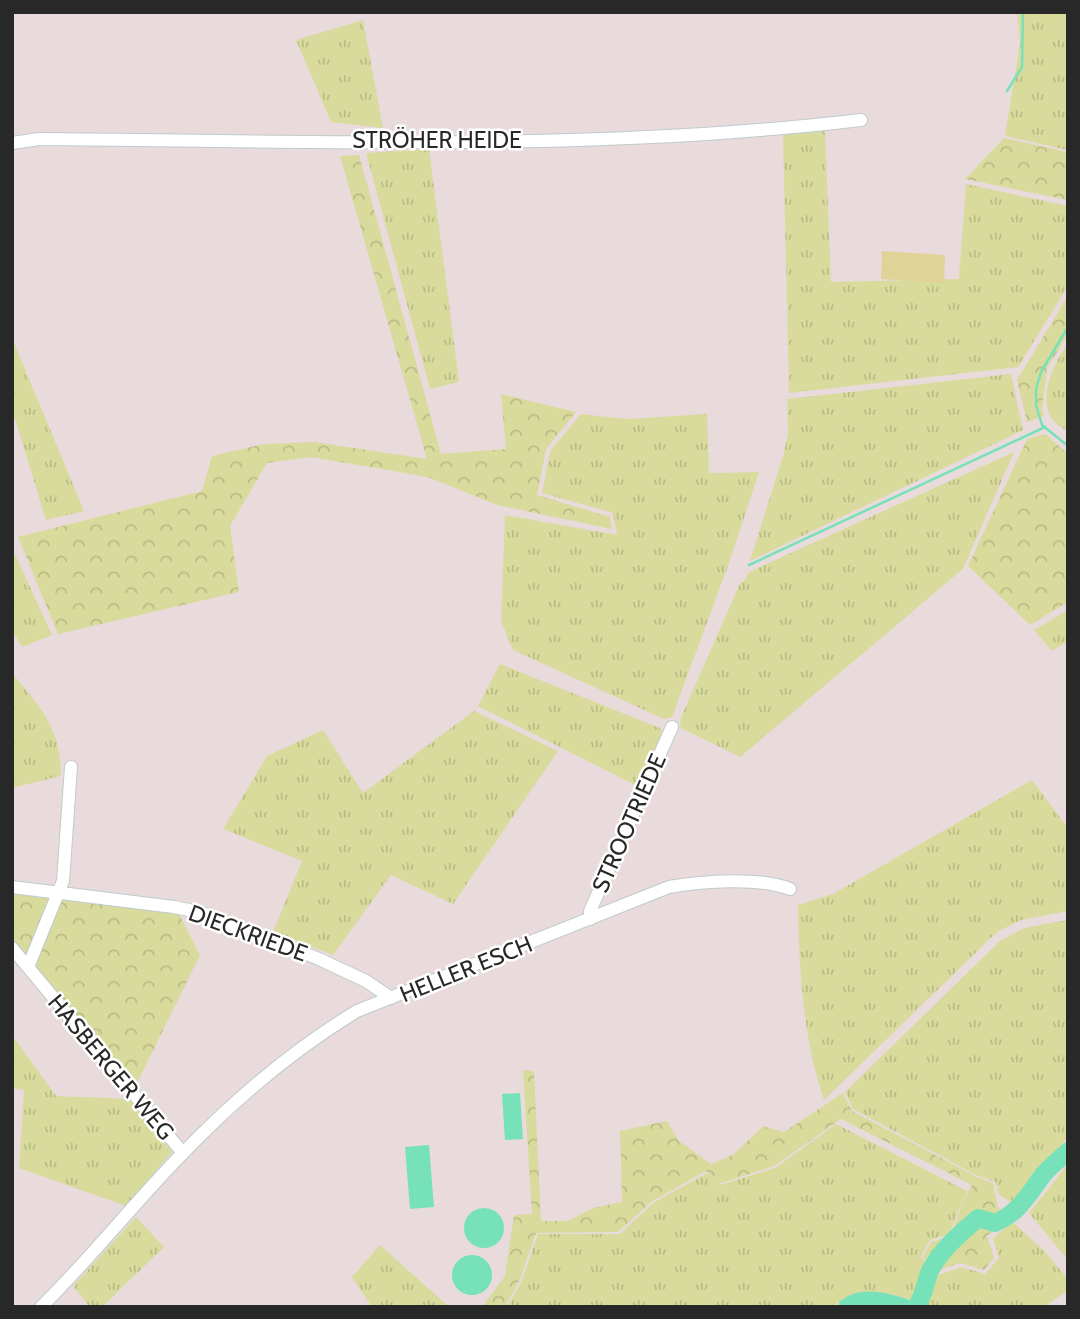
<svg xmlns="http://www.w3.org/2000/svg" width="1080" height="1319" font-family="Cabin,sans-serif">
<defs>
<pattern id="grass-tufts" width="24" height="20" patternUnits="userSpaceOnUse" patternTransform="scale(1.75)"><rect width="24" height="20" fill="#d9db9c"/><path d="M3 7l-1-3M5 7V3M7 7l1-3M15 17l-1-3M17 17v-4M19 17l1-3" fill="none" stroke="#babc86"/></pattern>
<pattern id="forest-crowns" width="20" height="18" patternUnits="userSpaceOnUse" patternTransform="scale(1.75)"><rect width="20" height="18" fill="#d9db9c"/><path d="M2 6a3 3 0 1 1 6 0M12 15a3 3 0 1 1 6 0" fill="none" stroke="#babc86"/></pattern>
</defs>
<rect width="100%" height="100%" fill="#e9dadb"/>
<g fill="url(#grass-tufts)">
<path d="M1017 12H1068V150L1005 136 1020 43Z"/>
<path d="M363 20 383 128 331 122 296 40Z"/>
<path d="M825 131 831 282 959 279 966 184 1068 206V286L1018 367 789 393 783 135Z"/>
<path d="M429 149 459 382 430 389 366 153Z"/>
<path d="M12 338 84 511 46 520 12 409Z"/>
<path d="M1068 343V432C1062 427 1054 423 1051 417 1038 393 1055 362 1068 343Z"/>
<path d="M1011 374 1023 430 750 561 784 453 788 433 787 399Z"/>
<path d="M581 414 626 419 707 414 709 473 759 472 729 563 672 717 664 719 513 650 501 621 505 515 617 535 613 513 542 493 550 451Z"/>
<path d="M1014 452 963 569 740 757 681 728 680 720 741 581 744 582 749 572Z"/>
<path d="M12 548 52 635 22 647 12 630Z"/>
<path d="M1068 610V641L1052 651 1034 630Z"/>
<path d="M500 664 660 728 662 733 637 786 478 706Z"/>
<path d="M12 673C41 708 61 728 61 776L12 788Z"/>
<path d="M474 711 558 751 453 904 391 875 333 955 273 932 302 861 223 829 267 756 323 730 363 793Z"/>
<path d="M1032 780 1068 828V911L1021 920 997 932 824 1100C803 1038 799 970 798 905L833 894Z"/>
<path d="M1068 920V1136L1014 1204 998 1194 996 1182 978 1176 853 1109 845 1092 1000 941 1024 928Z"/>
<path d="M12 1035 56 1096 130 1099 172 1152 126 1206 19 1168 24 1090 12 1088Z"/>
<path d="M836 1124 967 1191 949 1234 930 1240 921 1257 927 1264 921 1291 912 1300C883 1292 856 1286 833 1307H507L522 1280 538 1234H620L653 1203 707 1173 720 1185 775 1168Z"/>
<path d="M1068 1164V1260L1029 1213Z"/>
<path d="M136 1217 164 1247 102 1307H90L73 1286Z"/>
<path d="M1013 1222 1045 1252 1068 1279V1290L1044 1307H924L931 1296 936 1276 961 1267 985 1274 999 1258 993 1238Z"/>
<path d="M380 1245 449 1307H372L352 1277Z"/>
</g>
<g fill="url(#forest-crowns)">
<path d="M1004 138 1068 152V200L965 179Z"/>
<path d="M359 155 441 454 506 449 501 394 576 412 546 449 537 495 610 517 612 529 497 505 428 477 311 457 267 463 230 526 239 592 58 634 18 537 202 491 212 456 264 444 314 442 427 459 340 156Z"/>
<path d="M1068 296V334L1047 369 1042 409 1044 416 1027 422 1017 380Z"/>
<path d="M1045 434 1068 454V602L1030 625 968 566 1027 439Z"/>
<path d="M12 894 179 914 200 955 136 1085 12 945Z"/>
<path d="M523 1070 534 1071 541 1221H568L593 1208 622 1202 620 1131 667 1121 679 1141 711 1164 733 1155 763 1126 784 1132 843 1093 852 1111 977 1177 993 1183 998 1207 1010 1219 987 1236 994 1258 984 1270 960 1263 935 1271 923 1257 931 1242 951 1236 963 1201 972 1185 841 1119 774 1166 719 1184 706 1171 651 1202 618 1232 536 1233 520 1279 505 1307H482L505 1276 514 1215 532 1214Z"/>
</g>
<path fill="#e1d298" d="M882 251 945 255 944 283 881 279Z"/>
<g fill="#77e2ba">
<path d="M520 1093 523 1139 505 1140 502 1094Z"/>
<path d="M429 1145 434 1207 410 1209 405 1147Z"/>
<circle cx="484" cy="1228" r="20"/>
<circle cx="472" cy="1275" r="20"/>
</g>
<g fill="none" stroke-linecap="round" stroke-linejoin="round">
<g stroke="#77e2ba" stroke-width="2.5">
<path d="M1007 91 1022 67 1023 12"/>
<path d="M1068 327 1041 372 1036 389V405L1042 425 1068 446"/>
<path d="M749 565 1045 427"/>
</g>
<g stroke="#77e2ba" stroke-width="18">
<path d="M847 1307C863 1295 885 1302 903 1307"/>
<path d="M916 1307C926 1292 924 1285 930 1271 941 1249 960 1234 978 1218L995 1223C1019 1213 1028 1195 1043 1175 1050 1166 1060 1159 1068 1151"/>
</g>
<defs>
<g id="minor">
<path d="M12 143 39 139C312 141 589 152 861 120"/>
<path d="M12 887 174 907 203 913 319 959 366 981 391 998"/>
<path d="M590 919V911L672 727"/>
<path d="M12 948 183 1153"/>
<path d="M28 967 63 881 71 767"/>
<path d="M41 1307C91 1258 134 1203 183 1153 235 1099 293 1050 357 1011L669 887C703 881 759 877 790 889"/>
</g>
</defs>
<use href="#minor" stroke="#bfcbcd" stroke-width="14"/>
<use href="#minor" stroke="#fff" stroke-width="12"/>
</g>
<g text-anchor="middle" stroke-width="5" stroke-linejoin="round" paint-order="stroke">
<g font-size="23" fill="#282828" stroke="#fff">
<text x="437" y="148">STRÖHER HEIDE</text>
<text transform="translate(629 823) rotate(-66)" y="8">STROOTRIEDE</text>
<text transform="translate(248 933) rotate(20)" y="8">DIECKRIEDE</text>
<text transform="translate(466 969) rotate(-22)" y="8">HELLER ESCH</text>
<text transform="translate(111 1067) rotate(50)" y="8">HASBERGER WEG</text>
</g>
</g>
<rect width="1080" height="1319" fill="none" stroke="#282828" stroke-width="28"/>
</svg>
